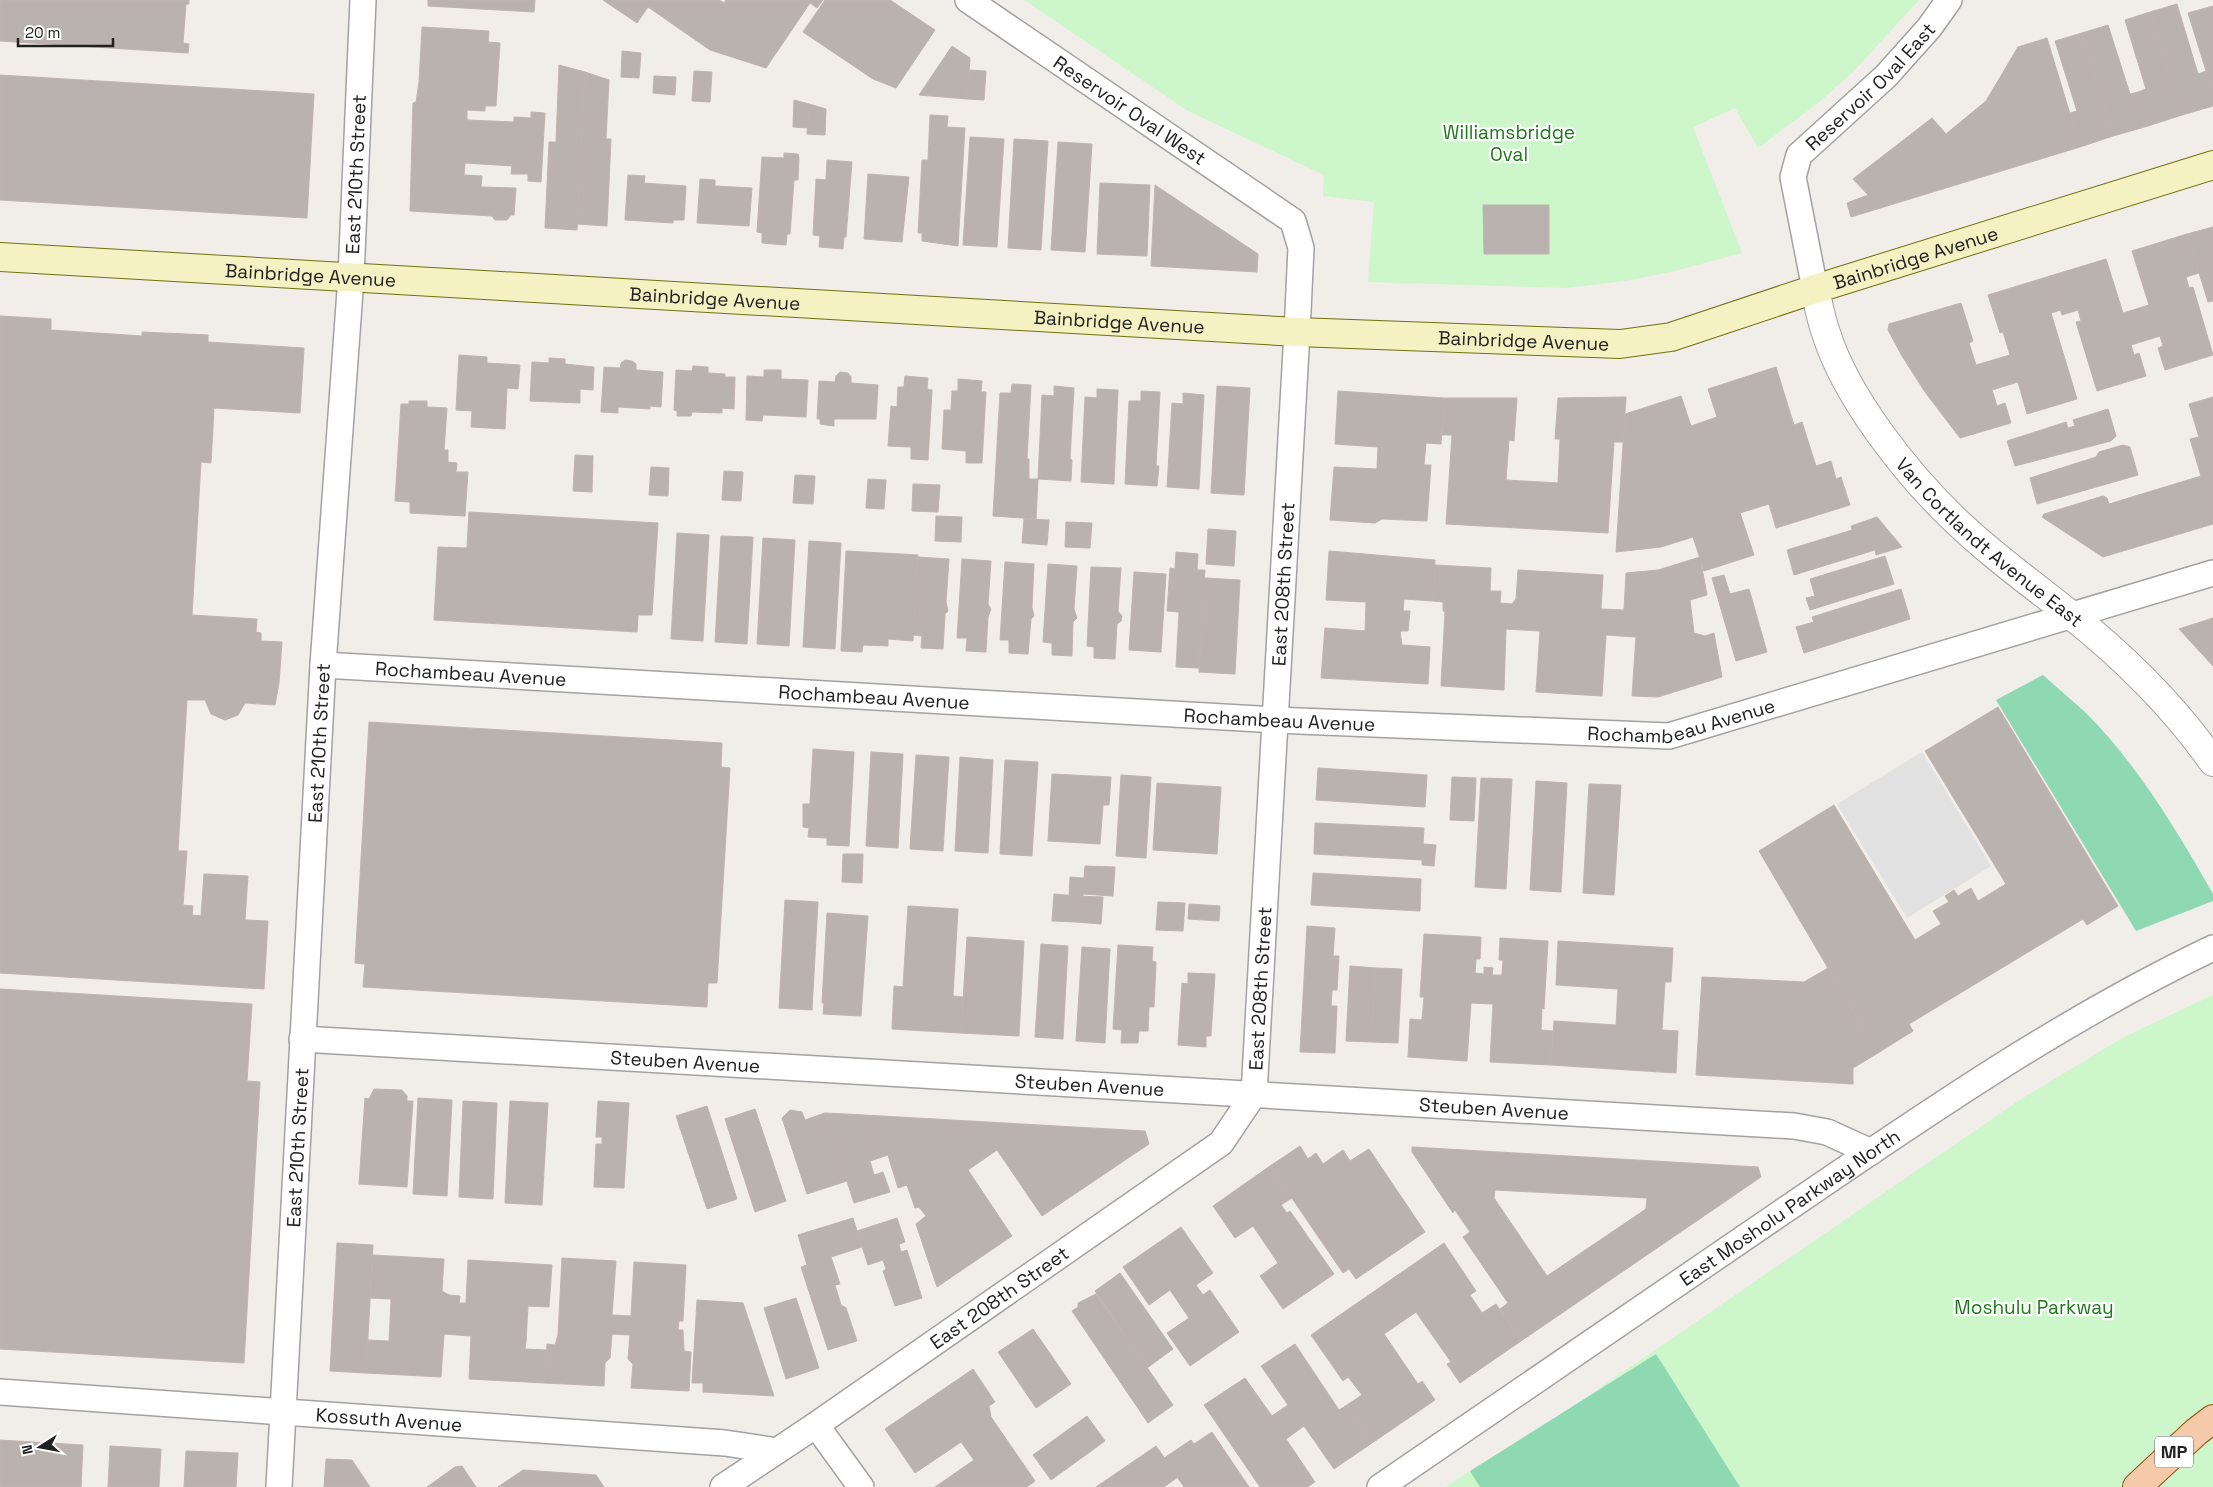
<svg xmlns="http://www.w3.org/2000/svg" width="2213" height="1487" font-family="'Space Grotesk',sans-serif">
<rect width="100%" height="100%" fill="#f1ede9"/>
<g fill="#cdf6cb">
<path d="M1024 0H1919L1854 71 1818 103 1758 148 1735 108 1693 127 1742 253 1671 272 1625 281 1566 288 1368 282 1374 202 1323 196 1324 175 1188 111Z"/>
<path d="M2213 995V1487H1445L1470 1471 1473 1475 2021 1099 2124 1037Z"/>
</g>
<g fill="#8ed8b2">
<path d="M2043 675C2057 688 2072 700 2086 713 2137 764 2178 832 2213 894V901L2136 931 1996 700Z"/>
<path d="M1656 1354 1740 1487H1480L1470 1471Z"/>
</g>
<path fill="#e1e1e1" d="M1922 752 1991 866 1907 918 1837 804Z"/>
<g fill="#bab2ae" stroke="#c1b3ac" fill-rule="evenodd">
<path d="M0 0H189V4H186L183 43 189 44 188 53 0 41Z"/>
<path d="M428 0H535L534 12 428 6Z"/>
<path d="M603 0H719L724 3 726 0H823L817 8 810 3 766 68 710 50 648 7 637 23Z"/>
<path d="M825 0H890L935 30 896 88 873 79 803 32Z"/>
<path d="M2177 4 2198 74 2206 71 2213 93V106L2182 115 2150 12Z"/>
<path d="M2213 6V93L2188 13Z"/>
<path d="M2150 12 2182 115 2148 126 2138 92 2146 89 2125 20Z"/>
<path d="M2108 25 2130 94 2138 92 2148 126 2113 136 2082 33Z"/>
<path d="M422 27 489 31 488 42 500 43 496 106H485V111L467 110V120L514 122V117L531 118V112L545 113 541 182 528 181V174H511L512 166 465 163 464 175 482 176 481 187 516 188 514 215H511L507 220H495L492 216 410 211 413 103 416 102 419 82Z"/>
<path d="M2082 33 2113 136 2080 147 2070 113 2077 111 2055 41Z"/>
<path d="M2047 38 2080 147 1851 217 1847 203 1868 195 1853 179 1932 118 1946 134 1986 101 2018 47Z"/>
<path d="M952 46 970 58 967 99 919 95Z"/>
<path d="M622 51 641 53 639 78 621 77Z"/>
<path d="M559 65 585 72 577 230 545 228 549 142H556Z"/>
<path d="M969 70 986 71 984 100 967 99Z"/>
<path d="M694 71 712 72 710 102 692 101Z"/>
<path d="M585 72 609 80 606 139H611L607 226 577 224Z"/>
<path d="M0 75 314 94 307 218 0 200Z"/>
<path d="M654 76 676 77 675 95 653 93Z"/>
<path d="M794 100 809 104 808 128 793 127Z"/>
<path d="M809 104 826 109 825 135 807 134Z"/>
<path d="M930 115 948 116 947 127 965 128 958 246 922 241V233H918L922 160H928Z"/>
<path d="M970 137 1004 139 997 247 963 245Z"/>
<path d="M1014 139 1048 141 1041 250 1008 248Z"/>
<path d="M1058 142 1092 144 1085 252 1051 250Z"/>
<path d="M784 153 798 154 799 158 798 180H794L790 234H787L786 245 762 243V233L757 232 762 157 784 158Z"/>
<path d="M827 160 852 162 846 237H844L843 249 819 247 820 236 813 235 816 179 826 180Z"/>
<path d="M868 174 909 177 902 242 864 239Z"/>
<path d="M628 175 645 176 644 183 686 186 684 220H673V223L625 220Z"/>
<path d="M700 179 715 180V186L752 188 749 226 697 223Z"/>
<path d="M1100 183 1150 185 1147 256 1097 254Z"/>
<path d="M1155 185 1258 254 1257 272 1151 266Z"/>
<path d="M1483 205H1549V254H1484Z"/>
<path d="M2213 227V301L2208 302 2187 234Z"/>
<path d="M2187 234 2199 273 2186 277 2189 288 2193 287 2213 355 2165 370 2158 348 2163 346 2160 336 2131 345 2134 355 2139 353 2146 376 2097 391 2076 322 2081 321 2078 310 2062 315 2050 276 2106 259 2123 313 2149 305 2132 251Z"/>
<path d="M2050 276 2061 310 2051 313 2077 399 2027 414 2018 382 1992 390 1997 406 2005 403 2011 423 1960 438 1925 392 1902 356 1888 330 1889 324 1961 303 1973 341 1969 343 1976 365 2010 355 2003 332 2000 333 1988 295Z"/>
<path d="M0 316 51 319V330L142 336V332L208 335V342L304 348 300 413 214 408 211 463 201 462 192 615 257 619 256 632 261 633V641L282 642 279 683 275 705 245 703 238 715 225 720 211 714 205 700H187L178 851H187L183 905 193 906 192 915 201 916 204 874 248 876 245 920 268 921 264 989 0 973Z"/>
<path d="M459 355 487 357V363L520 365 518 389 507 388 505 429 471 427 472 411 456 410Z"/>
<path d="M549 358 565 359V364L594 367 593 390 580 389V403L530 401 532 362 549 363Z"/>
<path d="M625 360 632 361 636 364V370L663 372 661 407 650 406V409L618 407V413L601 412 604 367 620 368 621 363Z"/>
<path d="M693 366 708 367V373L725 374V377H735L734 409 722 408V413L692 412 691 416H677V411L674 410 676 370 692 371Z"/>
<path d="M1776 367 1794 425 1802 422 1816 466 1831 461 1836 479 1841 477 1850 505 1776 528 1769 504 1740 513 1754 555 1704 571 1693 537 1661 547 1616 552 1625 414 1681 396 1691 426 1717 417 1708 389Z"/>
<path d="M764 370H781V379L808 380 806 417 763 415 762 421 746 420 747 376 764 377Z"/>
<path d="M840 372 848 373 851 377V383L878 385 876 419H834V426L820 424V419H817L819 381 835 382 836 376Z"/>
<path d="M905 376 928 378 927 389 932 390 928 460 911 459V447L888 446 891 406 897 407 898 387H904Z"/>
<path d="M958 379 982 381 981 392H986L982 463H966V451L942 449 944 410H951L952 391H958Z"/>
<path d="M1012 384 1031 385 1027 459H1029V479H1038L1036 519 993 516 1000 393H1011Z"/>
<path d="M1054 386 1074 388 1070 459 1072 460 1071 481 1038 479 1042 395 1054 396Z"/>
<path d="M1217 386 1250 388 1244 495 1211 493Z"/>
<path d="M1097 389 1118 390 1114 484 1081 482 1085 397 1097 398Z"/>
<path d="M1141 391 1160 392 1156 466H1159L1157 486 1125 484 1129 401H1141Z"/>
<path d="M1338 391 1444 398 1441 444 1426 443 1424 465H1431L1427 521 1382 519 1375 523 1330 520 1334 467 1377 469 1378 447 1335 444Z"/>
<path d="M1183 393 1204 395 1199 489 1167 487 1172 403 1183 404Z"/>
<path d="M1626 397 1623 442H1614L1608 533 1446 524 1452 435H1442L1444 398H1517L1514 441 1509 440 1506 480 1558 483 1560 439H1555L1558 398Z"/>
<path d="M2213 397V524L2103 557 2042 517 2044 514 2103 496 2107 498 2109 504 2201 476 2190 439 2199 437 2189 404Z"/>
<path d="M409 401H427V407L447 408 444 450H448V462L457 463 456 472H468L465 516 410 513V502L395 501 401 404H409Z"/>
<path d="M2108 409 2116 436 2111 441 2015 466 2007 441 2066 422 2068 428 2075 426 2073 420Z"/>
<path d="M2123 445 2130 447 2138 475 2037 504 2030 478 2096 457 2099 452Z"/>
<path d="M575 455 593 456 592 492 573 491Z"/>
<path d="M651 467 669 468 668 496 649 495Z"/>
<path d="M724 471 743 472 741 501 722 500Z"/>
<path d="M795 475 815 476 813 504 793 503Z"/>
<path d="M868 479 886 480 884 509 866 508Z"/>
<path d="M913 484 940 485 938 512 912 511Z"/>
<path d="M469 512 658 523 652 615H638L637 632 434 620 438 547 467 548Z"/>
<path d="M936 516 962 517 961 542 935 541Z"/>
<path d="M1877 517 1902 547 1876 555 1875 550 1794 575 1787 550 1852 530 1851 526Z"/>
<path d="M1024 519 1049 520 1047 545 1022 543Z"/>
<path d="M1066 522 1092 523 1090 548 1065 547Z"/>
<path d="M1208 529 1236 531 1234 566 1206 564Z"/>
<path d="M677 533 709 535 703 641 671 639Z"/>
<path d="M721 536 753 537 747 644 715 642Z"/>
<path d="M763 538 795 540 789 646 757 644Z"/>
<path d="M809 541 841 543 835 649 803 647Z"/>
<path d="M846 551 918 555 913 641 888 639V646L863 645 862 652 841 651Z"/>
<path d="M1329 551 1435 560 1433 601 1404 599 1403 611H1410L1408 631H1400L1402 645 1430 647 1428 684 1321 678 1325 628 1365 631 1366 602 1326 600Z"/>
<path d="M1176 552 1198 554 1197 570H1205L1199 668 1176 667 1179 612 1167 611 1170 568 1175 569Z"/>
<path d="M1885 556 1894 584 1810 610 1806 598 1815 596 1810 579Z"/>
<path d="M918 557 949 559 946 602 948 611 945 614 943 649 921 648 922 636 913 635Z"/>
<path d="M1700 557 1707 595 1690 600 1694 633 1705 636 1714 633 1722 677 1658 697 1632 696 1636 637 1606 635 1602 696 1536 692 1540 631 1506 629 1504 690 1441 686 1445 612 1443 611V602L1433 601 1435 565 1491 568 1490 591H1501L1500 603 1512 604 1516 599 1518 570 1603 575 1601 609 1624 610 1626 573 1658 570Z"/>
<path d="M962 559 991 561 988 604 991 609 988 617 986 652 966 651 967 638H957Z"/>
<path d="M1005 562 1034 564 1032 607 1034 616 1031 619 1028 654 1009 653V640H1000Z"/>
<path d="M1048 564 1077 566 1074 609 1077 618 1073 622 1072 656 1052 655V643L1043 642Z"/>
<path d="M1091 567 1121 568 1118 611 1122 616 1121 621 1117 624 1115 659 1094 658V647L1087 646Z"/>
<path d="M1134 572 1166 574 1161 652 1129 650Z"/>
<path d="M1724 575 1730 594 1749 589 1767 652 1736 661 1712 578Z"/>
<path d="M1204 578 1240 580 1235 674 1199 672Z"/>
<path d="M1901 589 1910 619 1804 653 1796 627 1814 622 1812 617Z"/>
<path d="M2213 618V666L2179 629Z"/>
<path d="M1998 707 2118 906 2087 925 2083 919 1909 1024 1913 1031 1878 1053 1759 851 1834 805 1915 940 1941 924 1933 911 1949 902 1945 896 1954 890 1958 896 1971 888 1978 901 2006 884 1925 751Z"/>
<path d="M369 722 722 743 721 767 730 768 717 983H708L707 1007 363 987 365 964 355 963Z"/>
<path d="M813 749 854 752 849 846 827 845V838L808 837 809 828 803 827V804H810Z"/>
<path d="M871 752 903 754 898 848 866 846Z"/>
<path d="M916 755 949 757 943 851 910 849Z"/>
<path d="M960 757 993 760 988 853 955 851Z"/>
<path d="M1005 760 1038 762 1032 856 1000 854Z"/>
<path d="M1318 768 1427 775 1425 807 1316 800Z"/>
<path d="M1052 774 1111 777 1109 805H1103L1100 844 1048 841Z"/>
<path d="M1121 775 1151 777 1146 858 1116 856Z"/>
<path d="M1452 777 1476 778 1474 821 1450 820Z"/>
<path d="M1481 778 1512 779 1506 889 1475 887Z"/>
<path d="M1536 781 1567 783 1561 892 1530 890Z"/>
<path d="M1157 783 1221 787 1217 854 1153 850Z"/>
<path d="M1589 784 1621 785 1614 895 1583 893Z"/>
<path d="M1315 823 1424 828 1423 844 1436 845 1434 866 1422 865V860L1314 854Z"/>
<path d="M843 854H863L862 883 842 882Z"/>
<path d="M1085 866 1115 867 1113 896 1083 894V896H1069L1070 877 1084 878Z"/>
<path d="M1313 873 1421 879 1420 911 1311 905Z"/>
<path d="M1054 894 1077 896 1075 922 1052 921Z"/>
<path d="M1077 896 1103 897 1101 924 1075 922Z"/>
<path d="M785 900 818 902 812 1010 779 1008Z"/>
<path d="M1158 902 1185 903 1183 931 1156 930Z"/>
<path d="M1189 904 1220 906 1219 921 1188 919Z"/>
<path d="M908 906 958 909 953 996 963 997 961 1033 892 1029 894 986 903 987Z"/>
<path d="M827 913 868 916 861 1016 823 1014 824 1003H822Z"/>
<path d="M1307 926 1335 928 1333 956H1339L1337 990H1332L1331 1006H1337L1335 1053 1300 1052Z"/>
<path d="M1424 934 1481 937 1480 959H1476L1475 973 1484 974V967L1493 968 1492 975H1502L1503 960H1499L1500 938 1548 941 1544 1009 1542 1008 1541 1030 1553 1031 1551 1065 1490 1062 1493 1004 1471 1003 1467 1061 1408 1057 1410 1019 1422 1020 1424 997H1420Z"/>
<path d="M967 937 1024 941 1019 1036 961 1033Z"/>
<path d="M1558 941 1673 948 1671 982H1665L1662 1030 1678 1031 1676 1073 1551 1065 1554 1021 1616 1025 1618 989 1556 985Z"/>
<path d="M1041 944 1068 946 1063 1039 1035 1037Z"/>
<path d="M1118 945 1153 947 1152 961 1156 962 1154 1007H1149L1148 1031H1139L1138 1043H1121L1122 1030 1113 1029Z"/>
<path d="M1082 947 1110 949 1105 1043 1076 1041Z"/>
<path d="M1350 966 1376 968 1372 1042 1346 1041Z"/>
<path d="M1376 968 1402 969 1398 1043 1372 1042Z"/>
<path d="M1828 968 1878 1053 1853 1068V1084L1696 1075 1702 977 1804 982Z"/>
<path d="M1188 973 1215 974 1211 1036H1206V1047L1178 1045 1182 983 1188 984Z"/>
<path d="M0 989 252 1004 247 1081 260 1082 244 1363 0 1349Z"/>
<path d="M374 1089 402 1090 407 1096V1101H413L407 1187 359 1184 365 1098 369 1099Z"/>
<path d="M418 1098 452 1100 447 1196 413 1194Z"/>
<path d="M463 1101 497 1103 493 1199 459 1197Z"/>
<path d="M510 1101 548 1103 542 1205 505 1203Z"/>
<path d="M598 1101 629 1103 624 1188 594 1187 596 1144H602V1137H596Z"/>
<path d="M707 1106 737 1199 707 1209 676 1116Z"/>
<path d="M755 1109 786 1201 755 1212 725 1119Z"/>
<path d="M790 1110 802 1112 805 1120 825 1113 847 1181 807 1194 782 1118Z"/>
<path d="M825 1113 864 1115 879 1158 870 1161 874 1175 883 1172 890 1192 854 1203Z"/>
<path d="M864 1115 1145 1131 1149 1144 1042 1216 997 1150 968 1170 1012 1236 937 1287 916 1224 926 1216 919 1207 915 1208 907 1185 898 1188 888 1155 879 1158Z"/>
<path d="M1300 1146 1308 1159 1316 1153 1323 1164 1343 1150 1350 1161 1369 1149 1425 1232 1356 1279 1349 1269 1343 1273 1270 1166Z"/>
<path d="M1412 1147 1758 1167 1761 1177 1521 1341 1500 1309 1508 1303 1463 1237 1470 1232 1455 1210 1453 1213 1412 1152ZM1495 1190 1647 1198 1646 1209 1547 1276 1494 1198Z"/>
<path d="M1270 1166 1292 1198 1281 1205 1287 1213 1290 1211 1334 1274 1283 1309 1260 1276 1278 1263 1253 1226 1235 1238 1213 1206Z"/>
<path d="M853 1218 862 1247 831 1257 840 1284 835 1285 841 1305 846 1308 857 1341 828 1350 801 1267 807 1265 798 1235Z"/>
<path d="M897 1218 905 1242 899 1244 901 1252 907 1250 922 1298 895 1306 883 1271 886 1269 883 1260 868 1265 857 1231Z"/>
<path d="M1181 1227 1213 1273 1196 1285 1203 1295 1210 1290 1239 1332 1190 1366 1167 1333 1189 1318 1170 1290 1149 1305 1123 1267Z"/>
<path d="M337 1243 373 1245 366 1373 330 1371Z"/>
<path d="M1444 1243 1476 1291 1470 1295 1482 1313 1496 1304 1521 1341 1460 1383 1447 1364 1451 1362 1416 1312 1384 1334 1418 1384 1422 1381 1435 1400 1372 1443 1347 1405 1362 1395 1348 1377 1343 1381 1311 1335Z"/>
<path d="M373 1255 444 1259 442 1291 449 1295 460 1296 459 1303H466L468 1260 552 1265 549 1307 528 1306 526 1341 525 1349 547 1350 545 1383 469 1379 471 1336 444 1334 441 1377 366 1373 368 1340 389 1341 390 1322 391 1299 370 1298Z"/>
<path d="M562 1258 616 1261 612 1315 631 1316 634 1262 686 1265 683 1321H679L678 1330H683L684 1351 691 1352 689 1391 631 1388 633 1364 628 1359 630 1335 612 1334 610 1358 605 1363 604 1386 545 1383 547 1344 555 1345 558 1335Z"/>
<path d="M1120 1273 1173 1349 1147 1368 1095 1291Z"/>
<path d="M1096 1294 1173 1405 1148 1423 1072 1311 1078 1307V1303Z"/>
<path d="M796 1298 819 1368 786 1379 764 1308Z"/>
<path d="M697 1300 743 1303 774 1396 703 1392V1383H692Z"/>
<path d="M1033 1329 1071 1384 1036 1408 998 1352Z"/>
<path d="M1295 1344 1339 1410 1347 1405 1372 1443 1334 1469 1304 1426 1286 1439 1315 1482 1307 1487H1260L1204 1405 1245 1378 1272 1416 1288 1405 1261 1366Z"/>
<path d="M973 1369 995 1402 989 1406 991 1417 1035 1481 1027 1487H935L974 1460 961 1442 915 1473 885 1429Z"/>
<path d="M1087 1416 1105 1441 1051 1480 1033 1455Z"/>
<path d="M1212 1432 1249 1487H1184L1164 1458 1191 1440 1194 1444Z"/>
<path d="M0 1440 83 1445 81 1487H0Z"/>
<path d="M110 1446 161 1449 159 1487H108Z"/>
<path d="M1156 1446 1178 1477 1164 1487H1096Z"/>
<path d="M186 1451 238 1453 236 1487H184Z"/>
<path d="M326 1459 352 1460 370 1487H324Z"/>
<path d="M462 1466 476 1487H427L455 1467Z"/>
<path d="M523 1470 596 1475 604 1487H498Z"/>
</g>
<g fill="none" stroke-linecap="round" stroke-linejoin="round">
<defs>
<g id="minor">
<path id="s1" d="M1815 289 1793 177 1799 155 1886 76 1929 28 1949 0"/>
<path id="s2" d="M323 665 1275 720 1669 736 2213 573"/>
<path id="s3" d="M302 1039 1794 1126 1827 1132 1871 1152"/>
<path id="s4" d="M0 1392 725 1443 777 1451"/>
<path d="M816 1425 861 1487"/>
<path id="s5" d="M279 1487 323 665 351 277 363 0"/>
<path id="s6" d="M723 1487 816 1425 1221 1143 1254 1094 1297 332 1301 248 1293 221 968 0"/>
<path id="s7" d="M1380 1487C1516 1394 1652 1301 1788 1208 1926 1114 2062 1020 2213 948"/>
</g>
<g id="tertiary">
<path id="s8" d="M1815 289C1818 304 1821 319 1826 333 1846 397 1906 473 1954 519 1990 554 2032 584 2071 615 2125 658 2173 705 2213 762"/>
</g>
<g id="secondary">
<path id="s9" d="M0 257 1297 332 1620 344 1671 337 1815 289 2213 165"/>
</g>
<path id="primary" d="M2137 1487 2196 1432 2213 1419"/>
</defs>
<use href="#minor" stroke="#a2a2a2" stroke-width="28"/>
<use href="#tertiary" stroke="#a2a2a2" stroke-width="30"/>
<use href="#secondary" stroke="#726f0f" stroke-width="30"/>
<use href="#primary" stroke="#91540d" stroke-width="30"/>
<use href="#minor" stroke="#fff" stroke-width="25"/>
<use href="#tertiary" stroke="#fff" stroke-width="28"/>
<use href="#secondary" stroke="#f5f1c3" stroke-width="28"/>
<use href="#primary" stroke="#f4caaa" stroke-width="28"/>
</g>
<g text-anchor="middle" stroke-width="4.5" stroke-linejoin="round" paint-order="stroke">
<rect fill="#fff" stroke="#646464" stroke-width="1" x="2155" y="1436.5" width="38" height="31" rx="4"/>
<g font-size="18" font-weight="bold" fill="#212121">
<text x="2174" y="1458">MP</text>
</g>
<g font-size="19" fill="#212121" stroke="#fff">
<text dy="7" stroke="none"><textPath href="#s1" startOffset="236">Reservoir Oval East</textPath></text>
<text transform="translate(1130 110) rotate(34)" y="7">Reservoir Oval West</text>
<text dy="7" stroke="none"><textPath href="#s5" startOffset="1315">East 210th Street</textPath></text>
<text dy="7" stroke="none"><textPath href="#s9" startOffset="1931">Bainbridge Avenue</textPath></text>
<text dy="7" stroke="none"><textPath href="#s9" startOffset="311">Bainbridge Avenue</textPath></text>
<text dy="7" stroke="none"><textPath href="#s9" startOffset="716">Bainbridge Avenue</textPath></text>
<text dy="7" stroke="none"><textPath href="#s9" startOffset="1121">Bainbridge Avenue</textPath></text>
<text dy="7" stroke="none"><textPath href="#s9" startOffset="1526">Bainbridge Avenue</textPath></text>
<text dy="7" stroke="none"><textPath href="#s8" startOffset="315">Van Cortlandt Avenue East</textPath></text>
<text dy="7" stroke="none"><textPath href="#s6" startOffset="1175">East 208th Street</textPath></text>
<text dy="7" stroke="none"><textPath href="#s2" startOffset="148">Rochambeau Avenue</textPath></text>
<text dy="7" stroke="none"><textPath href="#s2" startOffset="552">Rochambeau Avenue</textPath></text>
<text dy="7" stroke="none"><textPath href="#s2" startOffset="1362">Rochambeau Avenue</textPath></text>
<text dy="7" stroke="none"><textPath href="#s2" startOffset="958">Rochambeau Avenue</textPath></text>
<text dy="7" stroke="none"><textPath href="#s5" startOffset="745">East 210th Street</textPath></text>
<text dy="7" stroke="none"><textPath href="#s6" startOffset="770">East 208th Street</textPath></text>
<text dy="7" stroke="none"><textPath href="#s3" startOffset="384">Steuben Avenue</textPath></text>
<text dy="7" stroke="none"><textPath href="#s3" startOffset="789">Steuben Avenue</textPath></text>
<text dy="7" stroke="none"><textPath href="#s3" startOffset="1194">Steuben Avenue</textPath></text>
<text dy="7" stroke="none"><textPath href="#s5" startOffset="340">East 210th Street</textPath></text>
<text dy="7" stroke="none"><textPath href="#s7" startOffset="496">East Mosholu Parkway North</textPath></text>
<text dy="7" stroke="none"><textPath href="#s6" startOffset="335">East 208th Street</textPath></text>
<text dy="7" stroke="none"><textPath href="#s4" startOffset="390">Kossuth Avenue</textPath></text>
</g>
<g font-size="19" fill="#1b7916" stroke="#fff">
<text x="1509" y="139">Williamsbridge<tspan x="1509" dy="22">Oval</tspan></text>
<text x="2034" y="1314">Moshulu Parkway</text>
</g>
</g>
<g transform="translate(40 1447) rotate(259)" stroke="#ffffff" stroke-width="4" paint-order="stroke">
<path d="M0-4L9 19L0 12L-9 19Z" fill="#212121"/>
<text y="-8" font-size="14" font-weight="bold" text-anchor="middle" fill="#212121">N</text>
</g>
<path d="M18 38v8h95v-8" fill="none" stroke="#212121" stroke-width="2.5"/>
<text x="25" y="38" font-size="15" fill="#212121" stroke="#ffffff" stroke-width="4" paint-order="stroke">20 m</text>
</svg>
